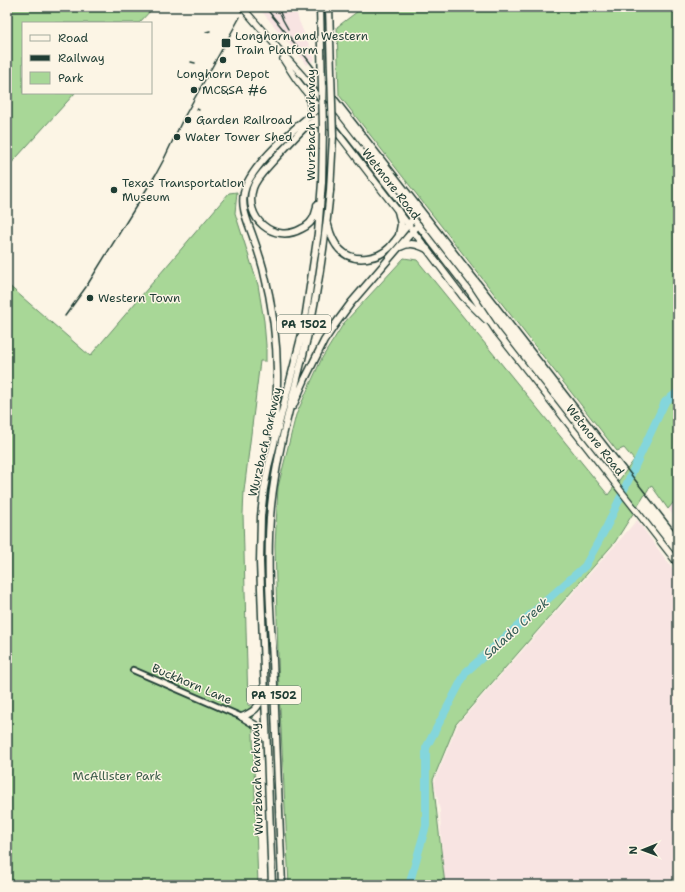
<svg xmlns="http://www.w3.org/2000/svg" width="685" height="892" font-family="'Shantell Sans',sans-serif">
  <rect width="100%" height="100%" fill="#fcf5e5"/>
  <filter id="ink" filterUnits="userSpaceOnUse"><feTurbulence type="fractalNoise" baseFrequency=".025" numOctaves="2"/><feDisplacementMap in="SourceGraphic" scale="8" xChannelSelector="R" yChannelSelector="G"/><feConvolveMatrix kernelMatrix="1 2 1 2 8 2 1 2 1" color-interpolation-filters="sRGB"/></filter>
  <g filter="url(#ink)">
    <path fill="#f8e4e2" d="M 258,7 L 295,7 L 299,21 L 315,59 L 307,65 Z
      M 678,497 L 678,521 L 668,509 Z
      M 637,520 L 678,576 L 678,885 L 443,885 L 440,811 L 434,782 L 458,724 Z"/>
    <path fill="#a8d797" stroke="#648a66" d="M 7,7 L 154,7 L 139,23 L 23,23 L 23,93 L 75,93 L 7,168 Z
      M 362,7 L 678,7 L 678,497 L 668,509 L 651,485 L 615,542 L 456,724 L 433,780 L 445,885 L 289,885 L 279,690 L 275,546 L 278,487 L 296,415 L 322,358 L 344,323 L 404,258 L 417,260 L 608,495 L 634,460 L 624,448 L 617,451 L 339,95 L 337,27 L 362,8 Z
      M 237,192 L 235,213 L 258,285 L 264,321 L 266,345 L 266,361 L 260,361 L 244,491 L 243,514 L 248,705 L 252,706 L 258,885 L 7,885 L 7,284 L 90,356 L 229,193 Z"/>
    <g fill="none" stroke-linecap="round" stroke-linejoin="round">
      <path stroke="#5c9999" stroke-width="1.5" d="M 70,9 L 70,7"/>
      <path stroke="#84d6dc" stroke-width="8" d="M 409,885 L 426,826 L 426,748 L 466,672 L 585,566 L 607,526 L 665,402 L 678,392"/>
      <defs>
        <path id="minor" d="M 133,670 L 242,717"/>
        <path id="major" d="M 242,7 L 275,45 L 302,75 L 470,292 L 496,331 L 678,564
          M 283,59 L 296,79 L 404,219 L 463,297 L 486,320"/>
        <path id="highway" d="M 309,96 L 311,108 L 311,114
          M 310,125 C 320,123 324,123 334,127
          M 317,205 C 317,208 316,211 315,214 C 313,221 308,226 301,229 C 274,244 243,218 253,188 C 256,178 266,169 273,161 C 283,150 293,139 304,128 C 312,122 321,116 329,110
          M 398,211 L 401,224 L 399,235
          M 328,225 C 333,246 344,261 367,258 C 375,257 383,254 389,248 C 391,246 393,243 395,241 C 401,233 407,226 413,219
          M 400,247 C 410,242 417,244 427,249
          M 293,406 L 305,379 L 324,341 L 334,326 L 351,303 L 418,225
          M 273,434 C 281,378 277,322 263,268 C 260,257 256,245 252,234 C 247,220 241,207 244,193 C 249,165 302,122 324,104
          M 242,717 L 257,726 L 266,739
          M 242,717 C 257,710 257,708 265,693
          M 272,885 L 260,562 L 261,516 L 264,489 L 269,463 L 304,326 L 318,233 L 322,182
          M 282,885 C 279,810 276,735 273,660 C 270,609 266,557 271,506 C 277,447 295,391 308,334 C 319,287 325,239 330,191"/>
      </defs>
      <use href="#minor" stroke="#1f3d34" stroke-width="8"/>
      <use href="#major" stroke="#1f3d34" stroke-width="8"/>
      <use href="#highway" stroke="#1f3d34" stroke-width="9"/>
      <use href="#minor" stroke="#fcf5e5" stroke-width="4.5"/>
      <use href="#major" stroke="#fcf5e5" stroke-width="5.5"/>
      <use href="#highway" stroke="#fcf5e5" stroke-width="6"/>
      <path stroke="#1f3d34" stroke-width="1.5" d="M 265,7 L 305,56 L 678,535
        M 278,7 L 283,20 L 288,29
        M 206,32 L 210,31
        M 191,62 L 195,63
        M 197,109 L 199,110
        M 65,316 L 86,287 L 156,174 L 163,161 L 183,119 L 240,17"/>
      <defs>
        <path id="highway-bridge" d="M 320,7 L 323,129 L 322,182
          M 329,7 L 333,136 L 330,191"/>
      </defs>
      <use href="#highway-bridge" stroke="#1f3d34" stroke-width="9" stroke-linecap="butt"/>
      <use href="#highway-bridge" stroke="#fcf5e5" stroke-width="6"/>
    </g>
  </g>
  <g fill="#1f3d34" stroke="#fcf5e5" stroke-width="1.5">
    <rect x="221" y="38" width="10" height="10" rx="2"/>
    <circle cx="223" cy="60" r="4"/>
    <circle cx="194" cy="90" r="4"/>
    <circle cx="188" cy="120" r="4"/>
    <circle cx="177" cy="137" r="4"/>
    <circle cx="114" cy="190" r="4"/>
    <circle cx="90" cy="298" r="4"/>
  </g>
  <g text-anchor="middle" dominant-baseline="central" stroke-width="3" stroke-linejoin="round" paint-order="stroke">
    <g fill="#fcf5e5" stroke="#617469" stroke-width="1">
      <rect x="277" y="315" width="54" height="18" rx="3"/>
      <rect x="247" y="686" width="54" height="18" rx="3"/>
    </g>
    <g font-size="11" font-weight="bold" fill="#1f3d34">
      <text x="304" y="324">PA 1502</text>
      <text x="274" y="695">PA 1502</text>
    </g>
    <g font-size="12" fill="#1f3d34" stroke="#fcf5e5" text-anchor="start">
      <text x="235" y="36">Longhorn and Western<tspan x="235" dy="14">Train Platform</tspan></text>
      <text x="223" y="74" text-anchor="middle">Longhorn Depot</text>
      <text x="202" y="90">MC&amp;SA #6</text>
      <text x="196" y="120">Garden Railroad</text>
      <text x="185" y="137">Water Tower Shed</text>
      <text x="122" y="183">Texas Transportation<tspan x="122" dy="14">Museum</tspan></text>
      <text x="98" y="298">Western Town</text>
    </g>
    <g font-size="12" fill="#1f3d34" stroke="#fcf5e5">
      <text transform="translate(311 125) rotate(-90)">Wurzbach Parkway</text>
      <text transform="translate(391 184) rotate(52)">Wetmore Road</text>
      <text transform="translate(595 440) rotate(52)">Wetmore Road</text>
      <text transform="translate(265 442) rotate(-77)">Wurzbach Parkway</text>
      <text transform="translate(192 684) rotate(23)">Buckhorn Lane</text>
      <text transform="translate(257 779) rotate(-92)">Wurzbach Parkway</text>
    </g>
    <g font-size="12" fill="#3a5c48" stroke="#fcf5e5">
      <text x="117" y="776">McAllister Park</text>
    </g>
    <g font-size="13" font-style="italic" fill="#335c56" stroke="#fcf5e5">
      <text transform="translate(516 628) rotate(-42)">Salado Creek</text>
    </g>
  </g>
  <rect width="685" height="892" fill="none" stroke="#fcf5e5" stroke-width="24"/>
  <rect x="12" y="12" width="661" height="868" fill="none" stroke="#1f3d34" stroke-width="1.5" filter="url(#ink)"/>
  <rect x="22" y="22" width="130" height="72" fill="#fcf5e5" stroke="#a4ab9e"/>
  <rect x="30" y="35" width="20" height="6" fill="#fcf5e5" stroke="#a4ab9e"/>
  <text x="58" y="42" font-size="12" fill="#1f3d34">Road</text>
  <rect x="30" y="55" width="20" height="6" fill="#1f3d34" stroke="#a4ab9e"/>
  <text x="58" y="62" font-size="12" fill="#1f3d34">Railway</text>
  <rect x="30" y="72" width="20" height="12" fill="#a8d797" stroke="#a4ab9e"/>
  <text x="58" y="82" font-size="12" fill="#1f3d34">Park</text>
  <g transform="translate(643 850) rotate(269)" stroke="#fcf5e5" stroke-width="3" paint-order="stroke">
  <path d="M0-3L7 15L0 10L-7 15Z" fill="#1f3d34"/>
  <text y="-6" font-size="11" font-weight="bold" text-anchor="middle" fill="#1f3d34">N</text>
  </g>
</svg>
